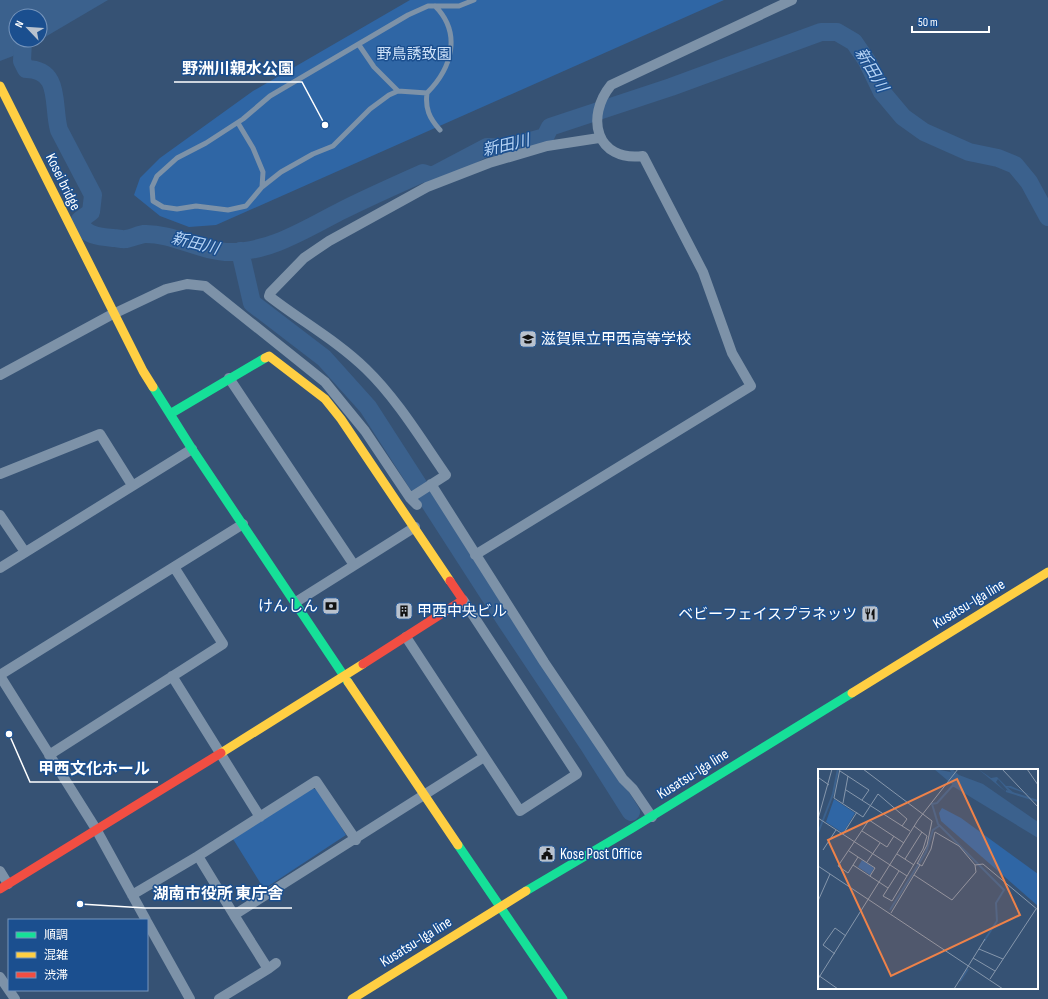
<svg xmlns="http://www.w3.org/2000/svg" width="1048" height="999" font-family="'Sofia Sans Condensed','Noto Sans JP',sans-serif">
  <rect width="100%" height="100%" fill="#365274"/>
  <path fill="#2f66a5" d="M 410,0 L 724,0 L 216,225 L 189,227 L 160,216 L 134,195 L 140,178 L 160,158 L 253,91 Z
    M 311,788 L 318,790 L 346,835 L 264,889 L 233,839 Z"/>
  <path fill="#3b618d" d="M 0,0 L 108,0 L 40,40 L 40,16 L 16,16 L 16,40 L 20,40 L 16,46 L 16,52 L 13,56 L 0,61 Z
    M 25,40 L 39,40 L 28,49 L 27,60 L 49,68 L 48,71 L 27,64 L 25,58 Z"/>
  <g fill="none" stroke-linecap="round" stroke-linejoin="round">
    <path stroke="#3b618d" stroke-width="18" d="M 23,40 L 22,61 L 26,69 C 62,69 52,106 59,130 L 93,195 L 91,212 L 80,220 C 82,236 101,237 114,238 C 118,238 122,240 126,239 C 132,238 138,235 144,234 C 173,233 201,252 230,252 C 271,252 307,228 343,210 C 369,197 396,185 423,173 L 432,176 L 487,147 L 506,148 L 545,137 L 550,127 L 671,87 L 821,32 L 837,32 L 854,42 L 867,61 L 882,92 L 903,117 L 924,132 L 969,152 L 998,158 L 1015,165 L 1029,182 L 1048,217
      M 240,251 L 252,303 L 324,358 L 368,407 L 506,621 L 588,744 L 631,812"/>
    <path stroke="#7d92a8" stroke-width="5" d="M 359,45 L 374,67 L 398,91
      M 427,93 C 425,108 429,118 440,130
      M 238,123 L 253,148 L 263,172 L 262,187 L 246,206 L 228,210 L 196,206 L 177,209 L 163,207 L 153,201 L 152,187 L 157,176 L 177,158 L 206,143 L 243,119 L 270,96 L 408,15 L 428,6 L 459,6 L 474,0
      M 262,187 L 281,172 L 313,154 L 333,146 L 370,109 L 389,95 L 398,91 L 427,93 C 452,68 462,33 435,6"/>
    <path stroke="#7d92a8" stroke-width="10" d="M 0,375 L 109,316 L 166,289 L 187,284 L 205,286 L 325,382 L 365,431 L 410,498 L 417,505
      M 229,378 L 354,565
      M 0,474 L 100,434 L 132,485
      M 431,484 L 544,662 L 623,779 L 633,789 L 652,817
      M 410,498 L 446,475 C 421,439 397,399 366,369 C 336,340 301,321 269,296 L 270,293 L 304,258 L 329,241 L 427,187 L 489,163 L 547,146 L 599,138
      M 0,515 L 25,552
      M 475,555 L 751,386 L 732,353 L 703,272 L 643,156 C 596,162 585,117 611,85 L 792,0
      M 0,568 L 192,449
      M 296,602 L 415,527
      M 406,637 L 520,811 L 577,774 L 463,600
      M 0,675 L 243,524
      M 0,676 L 96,829 L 146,920
      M 172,676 L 260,817
      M 49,755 L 223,644 L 174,567
      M 198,856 L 316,781 L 356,840
      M 0,871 L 8,884
      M 132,895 L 198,856 L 234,915
      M 147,922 L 190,999
      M 268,969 L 276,963
      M 0,977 L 15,999
      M 219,999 L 268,969 L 234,915 L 484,757"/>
    <path stroke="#16e098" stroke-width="9" d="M 153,387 L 192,449 L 348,682
      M 170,414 L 265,358
      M 458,845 L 563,999
      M 526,891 L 631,829 L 852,693"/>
    <path stroke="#ffcf43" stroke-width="9" d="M 0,86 L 143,371 L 153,387
      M 265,358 L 269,356 L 325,399 L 341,419 L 450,581
      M 348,682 L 458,845
      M 852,693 L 1048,572
      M 221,753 L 363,664
      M 352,999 L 526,891"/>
    <path stroke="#f24e42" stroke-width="9" d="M 363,664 L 463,600 L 450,581
      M 0,889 L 221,753"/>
  </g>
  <defs>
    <symbol id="school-square" viewBox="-11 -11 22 22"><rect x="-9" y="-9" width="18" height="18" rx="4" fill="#b9c2ce" stroke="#1b4f8f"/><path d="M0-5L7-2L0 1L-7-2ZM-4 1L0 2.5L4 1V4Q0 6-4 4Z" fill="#111"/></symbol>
    <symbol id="bank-square" viewBox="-11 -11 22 22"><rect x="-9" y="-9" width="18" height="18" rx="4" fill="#b9c2ce" stroke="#1b4f8f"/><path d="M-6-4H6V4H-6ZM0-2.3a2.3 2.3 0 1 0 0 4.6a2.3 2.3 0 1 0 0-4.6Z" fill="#111"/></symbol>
    <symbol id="building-square" viewBox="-11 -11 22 22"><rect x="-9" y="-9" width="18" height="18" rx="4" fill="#b9c2ce" stroke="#1b4f8f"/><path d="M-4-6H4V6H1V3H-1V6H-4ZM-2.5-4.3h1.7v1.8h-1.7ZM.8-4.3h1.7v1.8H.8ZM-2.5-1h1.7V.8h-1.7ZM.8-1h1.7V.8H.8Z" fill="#111"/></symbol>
    <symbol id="restaurant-square" viewBox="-11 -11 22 22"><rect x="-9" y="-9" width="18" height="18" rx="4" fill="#b9c2ce" stroke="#1b4f8f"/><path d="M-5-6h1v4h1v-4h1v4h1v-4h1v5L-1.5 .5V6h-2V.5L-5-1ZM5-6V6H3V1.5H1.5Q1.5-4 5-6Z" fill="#111"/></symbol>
    <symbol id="civic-square" viewBox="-11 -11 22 22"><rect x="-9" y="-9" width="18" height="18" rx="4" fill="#b9c2ce" stroke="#1b4f8f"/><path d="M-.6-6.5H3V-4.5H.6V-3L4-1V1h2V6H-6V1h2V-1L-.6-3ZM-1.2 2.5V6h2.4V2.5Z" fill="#111"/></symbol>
  </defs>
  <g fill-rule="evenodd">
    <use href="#school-square" x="518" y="329" width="20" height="20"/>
    <use href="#bank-square" x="321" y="596" width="20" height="20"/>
    <use href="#building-square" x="394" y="601" width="20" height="20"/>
    <use href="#restaurant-square" x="860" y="604" width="20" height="20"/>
    <use href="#civic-square" x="537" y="844" width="20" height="20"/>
  </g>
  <g text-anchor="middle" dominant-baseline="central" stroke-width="3" stroke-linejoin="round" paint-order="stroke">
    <g font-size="15" fill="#cfe3fa" stroke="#1b4f8f">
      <text x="414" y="54">野鳥誘致園</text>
    </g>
    <g font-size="15" fill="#fff" stroke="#1b4f8f">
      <text transform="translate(63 182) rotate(64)">Kosei bridge</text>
      <text transform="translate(969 604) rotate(-31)">Kusatsu-Iga line</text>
      <text transform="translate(693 774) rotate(-32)">Kusatsu-Iga line</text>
      <text transform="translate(416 942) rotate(-32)">Kusatsu-Iga line</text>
    </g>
    <g font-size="15" fill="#fff" stroke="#1b4f8f" text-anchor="start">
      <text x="541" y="339">滋賀県立甲西高等学校</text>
      <text x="318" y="606" text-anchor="end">けんしん</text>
      <text x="417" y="611">甲西中央ビル</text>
      <text x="857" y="614" text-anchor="end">ベビーフェイスプラネッツ</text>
      <text x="560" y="854">Kose Post Office</text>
    </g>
    <g font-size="16" font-style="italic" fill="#b5d3f5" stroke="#1b4f8f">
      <text transform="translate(871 70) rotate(59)">新田川</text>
      <text transform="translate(506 146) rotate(-13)">新田川</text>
      <text transform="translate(195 244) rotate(14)">新田川</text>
    </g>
  </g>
  <g transform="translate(818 769)">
    <rect width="220" height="220" fill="#365274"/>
    <path d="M 16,30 L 37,44 L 25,64 L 8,53 ZM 124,39 L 143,49 L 220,105 L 220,137 L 123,52 L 121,44 ZM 44,91 L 56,99 L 52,106 L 40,98 Z" fill="#2f66a5"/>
    <path d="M 116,0 L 133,3 L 131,0 L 134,0 L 141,6 L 165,15 L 220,53 L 220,69 L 136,18 L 133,18 L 133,21 L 132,18 L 135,16 ZM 160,0 L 173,9 L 179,8 L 188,17 L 193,17 L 215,27 L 189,18 L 196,24 L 192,24 L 180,10 L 178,13 L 188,23 Z" fill="#3b618d"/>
    <path fill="none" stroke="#3b618d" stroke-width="2" d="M 137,14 L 119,34 L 114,35 L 120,55 L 186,121 L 178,134 L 179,152 L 166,172M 188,22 L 220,32M 0,64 L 15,25 L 20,0M 72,141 L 108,83 L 115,61 L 121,57M 142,212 L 150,200"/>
    <path fill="none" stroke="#8697ac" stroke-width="1" d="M 22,0 L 16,29 L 45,48 L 60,25 L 89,50 L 84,57M 45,0 L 114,52 L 109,76 L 99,95M 184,0 L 220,38M 209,0 L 220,16M 22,2 L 51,21 L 44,31M 1,9 L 11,16M 28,21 L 92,62M 25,34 L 30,7M 0,49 L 89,107 L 105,80 L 109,67 L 96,57M 0,50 L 14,0M 44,62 L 69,78 L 76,67M 25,65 L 39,43M 5,81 L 18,61M 31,82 L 40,88 L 35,96M 79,85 L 96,96M 40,88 L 57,99 L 52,107M 87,90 L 104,63M 49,93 L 62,74M 99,94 L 104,97 L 113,80 L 117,63 L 141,77 L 157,96M 0,97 L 185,220M 81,102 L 65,127 L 74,132 L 89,107M 96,106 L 134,131 L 158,103 L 157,96 L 165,95 L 220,141M 70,119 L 35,96 L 30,104 L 20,97 L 51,51 L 86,74M 0,132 L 12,105M 73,144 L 102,96M 161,180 L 185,190M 17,185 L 5,176 L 17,159 L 28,167M 155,189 L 177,202M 0,206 L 20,220M 0,210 L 100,51 L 140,0M 172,210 L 218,140M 136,220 L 167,170"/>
    <path fill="#ee8249" fill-opacity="0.15" stroke="#ee8249" stroke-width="2" d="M 139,10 L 202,146 L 73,207 L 10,71 Z"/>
    <rect width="220" height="220" fill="none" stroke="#fff" stroke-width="2"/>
  </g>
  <path fill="none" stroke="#fff" stroke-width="1.5" d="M325 125L302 82H174M9 734L30 782H158M80 904L145 908H292"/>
  <g fill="#fff" stroke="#1b4f8f" stroke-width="1.5">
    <circle cx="325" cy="125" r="4"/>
    <circle cx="9" cy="734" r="4"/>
    <circle cx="80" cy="904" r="4"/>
  </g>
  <g font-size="16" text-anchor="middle" font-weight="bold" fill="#fff" stroke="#1b4f8f" stroke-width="3" stroke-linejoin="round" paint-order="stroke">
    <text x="238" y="74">野洲川親水公園</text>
    <text x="94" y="774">甲西文化ホール</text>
    <text x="218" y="899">湖南市役所 東庁舎</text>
  </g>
  <rect x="8" y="919" width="140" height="72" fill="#1b4f8f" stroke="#7695bc"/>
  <rect x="16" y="932" width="20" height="6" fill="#16e098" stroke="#7695bc"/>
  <text x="44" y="939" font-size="12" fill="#ffffff">順調</text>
  <rect x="16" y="952" width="20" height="6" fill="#ffcf43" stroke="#7695bc"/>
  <text x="44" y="959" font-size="12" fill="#ffffff">混雑</text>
  <rect x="16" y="972" width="20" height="6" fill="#f24e42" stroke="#7695bc"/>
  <text x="44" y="979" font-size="12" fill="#ffffff">渋滞</text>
  <g transform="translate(28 28) rotate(295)"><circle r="19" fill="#1b4f8f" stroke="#7695bc"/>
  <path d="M0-3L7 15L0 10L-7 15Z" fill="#b9c2ce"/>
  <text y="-6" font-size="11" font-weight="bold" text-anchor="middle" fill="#ffffff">N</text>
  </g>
  <path d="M912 26v6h77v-6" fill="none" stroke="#ffffff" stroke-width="2"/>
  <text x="918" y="26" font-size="12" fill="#ffffff" stroke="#1b4f8f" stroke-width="3" paint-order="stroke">50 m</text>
</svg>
